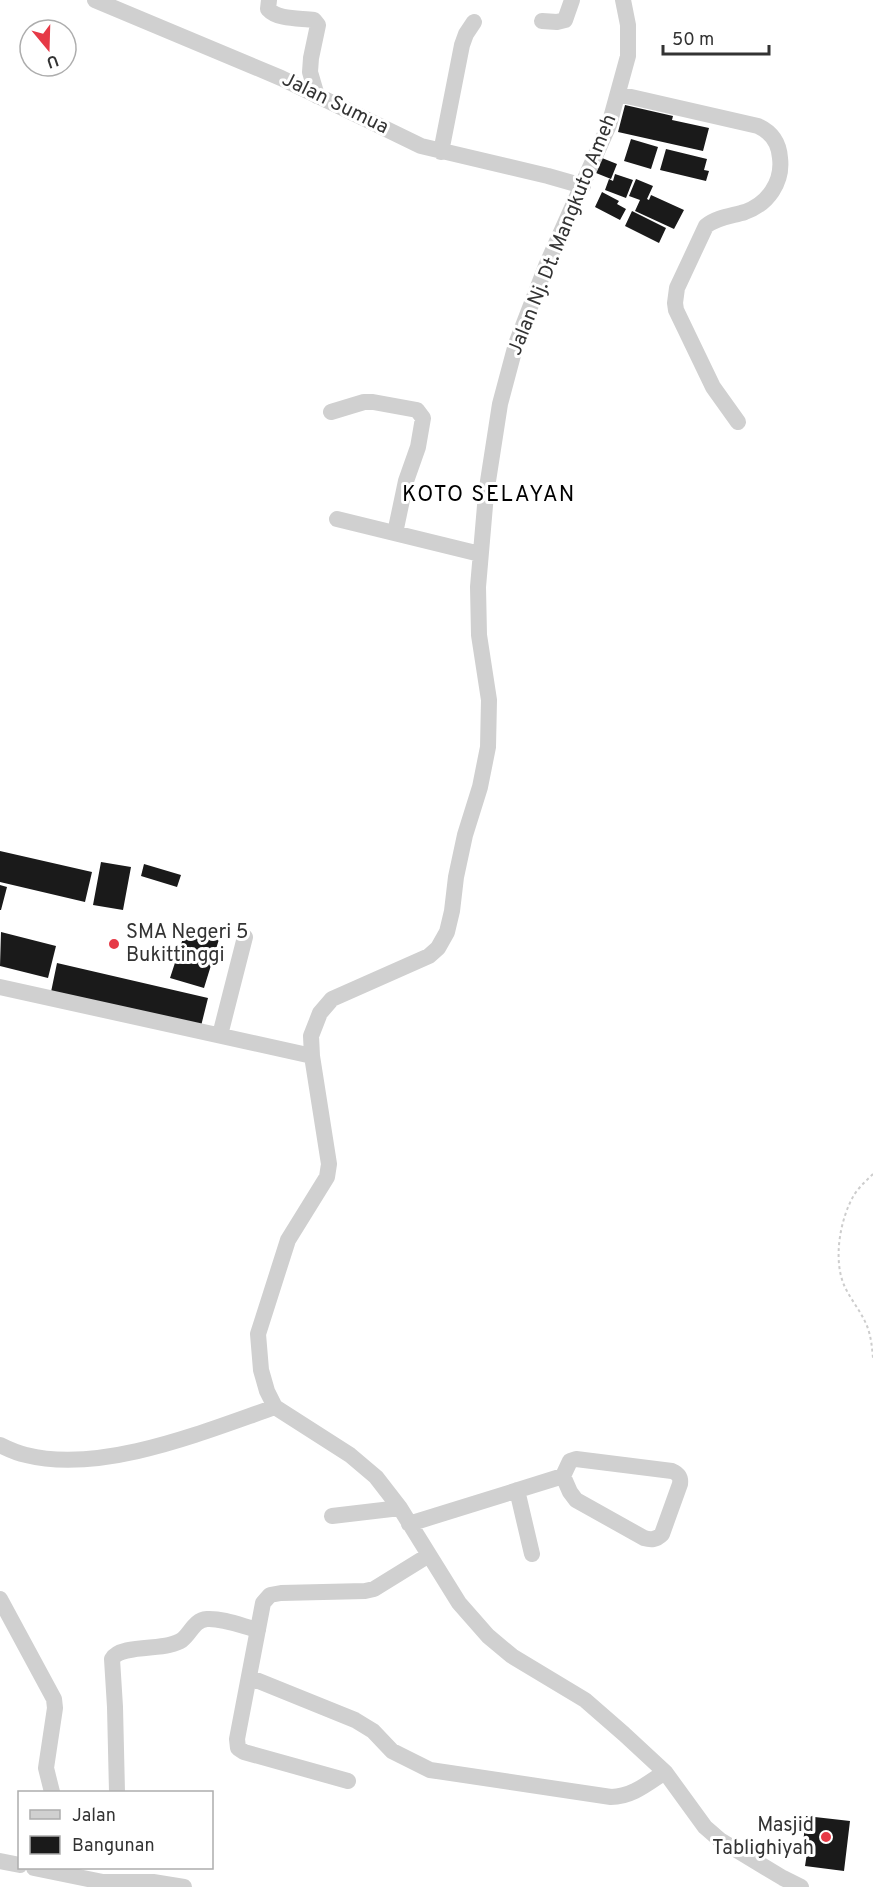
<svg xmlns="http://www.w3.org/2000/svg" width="873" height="1887" font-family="Overpass,sans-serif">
  <rect width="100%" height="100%" fill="#fff"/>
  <path fill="#1a1a1a" d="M 625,105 L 673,116 L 672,120 L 709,128 L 703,151 L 618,132 Z
    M 631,139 L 658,147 L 651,169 L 624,161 Z
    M 666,149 L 707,159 L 704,170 L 709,171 L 706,181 L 660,170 Z
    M 602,158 L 617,164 L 611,179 L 596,173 Z
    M 615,174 L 633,180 L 626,198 L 605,190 L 609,179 L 613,181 Z
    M 636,179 L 653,186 L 647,199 L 649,200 L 651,195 L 684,210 L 674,229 L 635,211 L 640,200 L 629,196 Z
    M 602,192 L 619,201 L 617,204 L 626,209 L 620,220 L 595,207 Z
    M 632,211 L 666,228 L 659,243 L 625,226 Z
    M 0,851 L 92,872 L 85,902 L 0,882 Z
    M 101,862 L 131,867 L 123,910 L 93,905 Z
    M 144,864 L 181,875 L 177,887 L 141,876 Z
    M 0,885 L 7,887 L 1,910 L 0,910 Z
    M 187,926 L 220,936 L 204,988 L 170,978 Z
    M 1,932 L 56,946 L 48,978 L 0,966 Z
    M 57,963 L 208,998 L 201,1026 L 51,992 Z
    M 806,1816 L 850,1821 L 844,1871 L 805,1866 L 807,1853 L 802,1853 Z"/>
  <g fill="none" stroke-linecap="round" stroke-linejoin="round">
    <path stroke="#cdcdcd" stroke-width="2" stroke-dasharray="3 3" stroke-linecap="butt" d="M 873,1174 C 866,1181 859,1187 854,1195 C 840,1219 833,1259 844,1285 C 850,1299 861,1311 867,1326 C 871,1336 872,1347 873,1358"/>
    <path stroke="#d0d0d0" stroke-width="16" d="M 95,0 L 281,78 L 421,146 L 548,176 L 583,186
      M 269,0 L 268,9 C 278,20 300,18 314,20 L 318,25 L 311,58 L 310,72 L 317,96
      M 623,0 L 628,25 L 628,56 L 609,125 L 546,266 L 516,344 L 500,404 L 486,494 L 478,587 L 479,635 L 489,700 L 488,747 L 480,787 L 465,835 L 456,877 L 452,911 L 447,932 L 438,948 L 429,956 L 332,999 L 320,1013 L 311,1036 L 312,1056 L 329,1164 L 327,1177 L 288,1240 L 258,1334 L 261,1370 L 267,1391 L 275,1407 L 350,1455 L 376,1477 L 400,1508 L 459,1603 L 488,1636 L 512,1656 L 585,1700 L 624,1734 L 665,1772 L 705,1827 L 720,1840 L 783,1878 L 801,1887
      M 542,21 L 557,22 L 565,20 L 572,0
      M 618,94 L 758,126 C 771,132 779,143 780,158 C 783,182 768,204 745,212 C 732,216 717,217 706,226 L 677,288 L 675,303 L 676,310 L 713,387 L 738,422
      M 441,152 L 462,45 L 466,34 L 474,22
      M 331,412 L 364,402 L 373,402 L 417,410 L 423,418 L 418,447 L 406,481 L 395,533
      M 337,519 L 480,554
      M 0,987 L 312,1056
      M 220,1035 L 245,937
      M 0,1445 C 8,1449 17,1453 26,1455 C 102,1474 203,1432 275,1407
      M 517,1490 L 532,1554
      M 332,1516 L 400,1508
      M 409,1524 L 563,1476 L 570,1461 L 576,1459 L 672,1471 C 679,1474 681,1477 680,1484 L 662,1534 C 656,1540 651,1540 644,1538 L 576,1500 L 570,1492 L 563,1476
      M 0,1599 L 54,1699 L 55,1708 L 46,1768 L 52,1792
      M 249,1677 L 355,1720 L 373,1731 L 392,1751 L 430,1770 L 611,1797 C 632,1797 648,1783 665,1772
      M 348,1781 L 244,1752 L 238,1748 L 237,1739 L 263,1603 L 270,1595 L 281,1593 L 365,1591 L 374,1589 L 429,1555
      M 117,1792 L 115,1707 L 112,1659 C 119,1646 154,1649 169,1645 C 173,1644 179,1642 182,1640 C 191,1633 194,1620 207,1619 C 223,1618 242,1626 258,1630
      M 0,1861 L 20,1865
      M 34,1868 L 103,1882 L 153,1882 L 184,1887"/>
  </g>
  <g fill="#e63946" stroke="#fff" stroke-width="2">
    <circle cx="114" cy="944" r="6"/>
    <circle cx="826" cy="1837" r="6"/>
  </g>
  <g text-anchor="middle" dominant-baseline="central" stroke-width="6" stroke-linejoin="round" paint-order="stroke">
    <g font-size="20" fill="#333" stroke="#fff">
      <text transform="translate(335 104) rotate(26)">Jalan Sumua</text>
      <text transform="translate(563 235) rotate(-68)">Jalan Nj. Dt. Mangkuto Ameh</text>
    </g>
    <g font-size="20" fill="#333" stroke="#fff" text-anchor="start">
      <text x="126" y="933">SMA Negeri 5<tspan x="126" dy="23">Bukittinggi</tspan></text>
      <text x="814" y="1826" text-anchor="end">Masjid<tspan x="814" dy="23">Tablighiyah</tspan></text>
    </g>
    <g font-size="22" letter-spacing="1.5" fill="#000" stroke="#fff">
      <text x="489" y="495">KOTO SELAYAN</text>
    </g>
  </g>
  <rect x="18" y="1791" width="195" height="78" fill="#ffffff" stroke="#adadad" stroke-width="1.5"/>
  <rect x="30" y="1810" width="30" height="9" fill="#d0d0d0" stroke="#adadad" stroke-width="1.5"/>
  <text x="72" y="1821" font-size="18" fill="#333333">Jalan</text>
  <rect x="30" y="1836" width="30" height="18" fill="#1a1a1a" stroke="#adadad" stroke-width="1.5"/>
  <text x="72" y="1851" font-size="18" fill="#333333">Bangunan</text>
  <g transform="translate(48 48) rotate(161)"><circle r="28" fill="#ffffff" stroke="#adadad" stroke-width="1.5"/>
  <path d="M0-4.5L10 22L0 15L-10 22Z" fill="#e63946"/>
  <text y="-9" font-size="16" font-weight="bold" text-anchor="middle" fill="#333333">U</text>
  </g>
  <path d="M663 45v9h106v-9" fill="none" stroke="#333333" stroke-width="3"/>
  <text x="672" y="45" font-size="18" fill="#333333" stroke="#ffffff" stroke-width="4.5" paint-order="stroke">50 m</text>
</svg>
